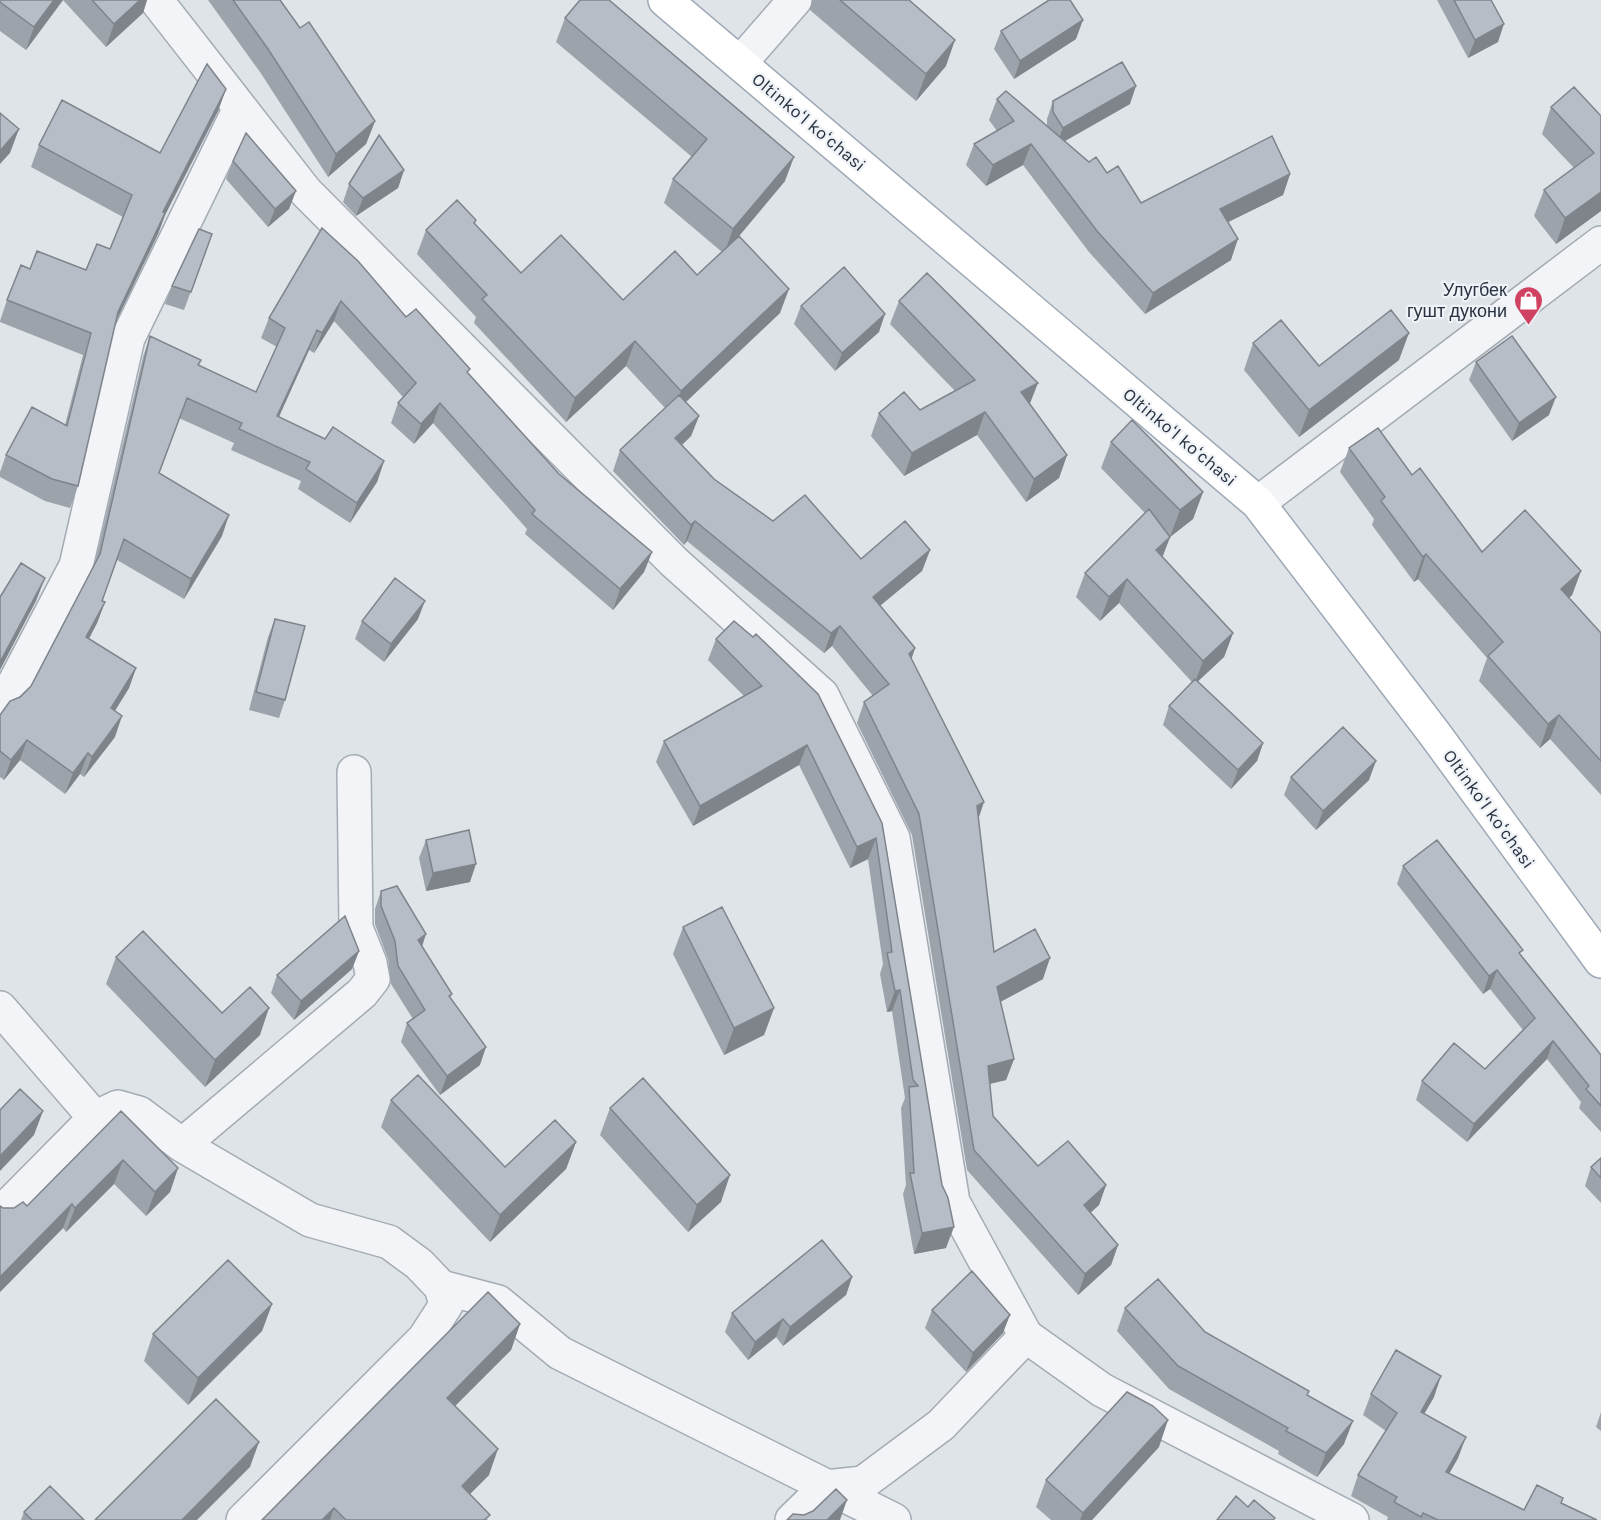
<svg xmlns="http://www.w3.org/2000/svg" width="1601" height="1520" font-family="Karla,sans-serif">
  <rect width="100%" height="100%" fill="#dfe4e9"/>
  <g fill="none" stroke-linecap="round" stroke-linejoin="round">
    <defs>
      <path id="minor" d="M 156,0 L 306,192 L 674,562 L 822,695 L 893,838 L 953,1202 L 1026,1336 L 1102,1390 L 1352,1520
        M 740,63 L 795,0
        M 1258,503 L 1601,243
        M 0,703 L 7,697 L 76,566 L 128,338 L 240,108
        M 0,1008 L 95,1118
        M 182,1145 L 362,993 L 373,979 L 370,963 L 356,928 L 354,772
        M 0,1214 L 95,1118 L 118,1107 L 139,1113 L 182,1145 L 310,1220 L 389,1242 L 419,1264 L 441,1287 L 446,1305 L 424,1339 L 243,1520
        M 441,1287 L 498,1302 L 560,1353 L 894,1520
        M 792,1520 L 826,1487 L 863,1483 L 941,1425 L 1026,1336"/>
      <path id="major" d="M 665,0 L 1258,503 L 1434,733 L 1601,961"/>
    </defs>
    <use href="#minor" stroke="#a4abb3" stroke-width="36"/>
    <use href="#major" stroke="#9ea9b5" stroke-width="36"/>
    <use href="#minor" stroke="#f2f4f7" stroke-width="33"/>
    <use href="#major" stroke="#fff" stroke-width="33"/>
  </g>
  <path fill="#9da3aa" d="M 0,0 L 147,0 L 143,13 L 106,47 L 63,0 L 26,50 L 0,31 Z
    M 208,0 L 280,0 L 300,28 L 375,121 L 366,144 L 328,177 L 260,72 Z
    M 812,0 L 909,0 L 946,66 L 916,101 L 810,10 Z
    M 1437,0 L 1491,0 L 1498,42 L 1468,58 Z
    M 565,18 L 785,181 L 739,236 L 780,313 L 686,402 L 699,416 L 691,436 L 682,445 L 714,479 L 773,521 L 861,559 L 930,550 L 922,571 L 880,606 L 915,648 L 911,660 L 978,819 L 994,952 L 1043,979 L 1000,1002 L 1014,1059 L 1006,1080 L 990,1084 L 993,1116 L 1038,1166 L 1106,1185 L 1099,1205 L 1090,1213 L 1118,1245 L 1111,1265 L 1078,1295 L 967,1170 L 912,835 L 857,723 L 864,702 L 873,696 L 832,646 L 824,653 L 687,541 L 684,545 L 613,471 L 620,450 L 665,408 L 626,366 L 566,422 L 474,323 L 476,317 L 417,254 L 426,230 L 475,224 L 521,273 L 623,300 L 697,275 L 722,252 L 664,203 L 673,179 L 692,157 L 556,42 Z
    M 1001,31 L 1076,39 L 1014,79 L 994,49 Z
    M 226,89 L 218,111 L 165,215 L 158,234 L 115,322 L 78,486 L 70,508 L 45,501 L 0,477 L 0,472 L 6,455 L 65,425 L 83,355 L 0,322 L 0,321 L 7,300 L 86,270 L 110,249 L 123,217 L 31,167 L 39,145 L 160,153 Z
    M 997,99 L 1047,126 L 1047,119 L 1053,101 L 1130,104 L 1065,141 L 1089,162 L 1107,173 L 1141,203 L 1290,174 L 1283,195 L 1228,222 L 1231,260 L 1145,314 L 1089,252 L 1023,165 L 986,186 L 966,165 L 974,144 L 997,131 L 989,120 Z
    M 1551,107 L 1601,116 L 1601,211 L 1556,244 L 1534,216 L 1544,190 L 1574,168 L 1542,134 Z
    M 233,161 L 289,209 L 268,227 L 226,179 Z
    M 404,170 L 398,188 L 356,216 L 343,202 L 349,184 Z
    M 322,228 L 406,317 L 469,374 L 559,474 L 652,552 L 644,572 L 613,610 L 525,534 L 527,529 L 433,423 L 414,444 L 391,423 L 398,403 L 403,397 L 334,321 L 314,353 L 309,350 L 279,417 L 325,439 L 384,461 L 377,482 L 350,523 L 298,489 L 301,481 L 231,450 L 234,443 L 179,418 L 159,473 L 222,536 L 184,599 L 117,560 L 102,601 L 105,602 L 97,623 L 89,639 L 136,668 L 129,688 L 115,711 L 115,737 L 84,777 L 80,774 L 65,794 L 20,760 L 4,780 L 0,777 L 0,715 L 31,686 L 95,563 L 143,357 L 150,336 L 201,360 L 199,365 L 256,392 L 277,347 L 261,338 L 269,318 Z
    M 212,234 L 184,310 L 165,304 L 172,286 Z
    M 899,301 L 1030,404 L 1067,455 L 1059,478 L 1026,502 L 977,435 L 904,476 L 871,436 L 879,413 L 920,410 L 955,391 L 890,324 Z
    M 801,306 L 879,332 L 835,371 L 794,324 Z
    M 1253,343 L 1319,366 L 1399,360 L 1299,437 L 1244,370 Z
    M 1476,362 L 1549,415 L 1512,441 L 1469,380 Z
    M 1111,442 L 1203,492 L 1193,519 L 1170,537 L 1162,557 L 1233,633 L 1224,657 L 1198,681 L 1263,743 L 1257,761 L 1231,789 L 1163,725 L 1169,706 L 1192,682 L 1119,603 L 1100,621 L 1076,597 L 1085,573 L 1145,513 L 1101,468 Z
    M 1349,448 L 1412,475 L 1482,552 L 1581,571 L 1572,595 L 1569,598 L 1601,633 L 1601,795 L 1550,739 L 1540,748 L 1479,681 L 1487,658 L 1418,579 L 1414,582 L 1372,525 L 1374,519 L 1340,472 Z
    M 275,619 L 285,700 L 279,718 L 249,710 L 268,637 Z
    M 418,619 L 384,662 L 355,639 L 362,621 Z
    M 734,621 L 882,823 L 946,1248 L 914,1254 L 903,1194 L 906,1185 L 901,1108 L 905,1098 L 892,1011 L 887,1012 L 880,974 L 883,964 L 868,859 L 850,868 L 799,765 L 693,826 L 656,762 L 664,741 L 744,696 L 708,660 L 716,639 Z
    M 1291,777 L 1369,780 L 1316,830 L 1284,795 Z
    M 426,840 L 470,882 L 426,891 L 419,858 Z
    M 1403,866 L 1521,955 L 1601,1055 L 1601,1132 L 1579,1108 L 1581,1102 L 1547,1059 L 1467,1142 L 1416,1100 L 1422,1081 L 1485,1069 L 1523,1030 L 1490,989 L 1483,994 L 1397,884 Z
    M 381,891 L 422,946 L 452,994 L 450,998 L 480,1065 L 440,1095 L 401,1042 L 407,1023 L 413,1019 L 391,984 L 388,959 L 375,924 L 375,909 Z
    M 683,927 L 774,1008 L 764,1035 L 724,1055 L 673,954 Z
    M 359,951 L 352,969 L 294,1020 L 271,993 L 277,975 Z
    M 116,957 L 260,1035 L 205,1087 L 106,984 Z
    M 391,1100 L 505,1167 L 576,1142 L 566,1169 L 490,1242 L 381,1127 Z
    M 610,1108 L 721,1202 L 688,1232 L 600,1135 Z
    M 121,1111 L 178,1168 L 170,1192 L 146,1216 L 114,1184 L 66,1232 L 63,1228 L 0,1292 L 0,1206 L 3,1208 L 14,1208 L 27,1206 Z
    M 1601,1158 L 1601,1203 L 1585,1186 L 1591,1167 Z
    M 852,1277 L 846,1295 L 783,1346 L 776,1337 L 748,1360 L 725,1332 L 732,1313 Z
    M 272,1304 L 262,1331 L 188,1405 L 144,1361 L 153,1334 Z
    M 1125,1308 L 1205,1332 L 1307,1395 L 1344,1444 L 1317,1477 L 1278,1454 L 1279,1451 L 1169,1389 L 1117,1331 Z
    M 932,1310 L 1003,1333 L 966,1372 L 925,1328 Z
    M 520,1324 L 511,1350 L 455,1406 L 489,1475 L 470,1494 L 488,1520 L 262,1520 Z
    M 1371,1394 L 1434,1397 L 1424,1414 L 1458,1458 L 1449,1474 L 1524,1510 L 1562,1503 L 1597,1520 L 1387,1520 L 1388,1517 L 1351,1496 L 1358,1475 L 1386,1431 L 1363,1415 Z
    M 1601,1412 L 1601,1431 L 1596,1427 Z
    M 1159,1447 L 1092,1520 L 1051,1520 L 1036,1507 L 1046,1480 Z
    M 24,1512 L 84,1520 L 21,1520 Z"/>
  <path fill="#7f848b" d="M 54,0 L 63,0 L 26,50 L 34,27 Z
    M 140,0 L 147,0 L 143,13 L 106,47 L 114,24 Z
    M 1083,20 L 1076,39 L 1014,79 L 1020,61 Z
    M 1504,24 L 1498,42 L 1468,58 L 1475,40 Z
    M 955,40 L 946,66 L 916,101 L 926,74 Z
    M 1136,86 L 1130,104 L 1056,146 L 1063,128 Z
    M 226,89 L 218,111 L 165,215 L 158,234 L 110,334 L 118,312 L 163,212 Z
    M 375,121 L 366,144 L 328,177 L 336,154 Z
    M 19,129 L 10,153 L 0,164 L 0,151 Z
    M 1031,144 L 1023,165 L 986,186 L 993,165 Z
    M 794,157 L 785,181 L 724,254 L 733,229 Z
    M 404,170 L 398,188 L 356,216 L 363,198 Z
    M 1290,174 L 1283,195 L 1212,230 L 1220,209 Z
    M 296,191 L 289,209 L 268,227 L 275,209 Z
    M 1601,192 L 1601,211 L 1556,244 L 1565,218 Z
    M 1238,239 L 1231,260 L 1145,314 L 1153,293 Z
    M 789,289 L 780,313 L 672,415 L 681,391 Z
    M 341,301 L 334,321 L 314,353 L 322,333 Z
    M 885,314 L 879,332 L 835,371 L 842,353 Z
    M 317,330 L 309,350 L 270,436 L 277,416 Z
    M 1409,333 L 1399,360 L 1299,437 L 1309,410 Z
    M 635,341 L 626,366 L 566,422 L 575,398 Z
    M 1038,383 L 1029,406 L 1021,392 Z
    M 1556,397 L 1549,415 L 1512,441 L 1519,423 Z
    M 440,403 L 433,423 L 414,444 L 421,424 Z
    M 985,412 L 977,435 L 904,476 L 912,453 Z
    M 699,416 L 691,436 L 668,458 L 675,438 Z
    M 1067,455 L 1059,478 L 1026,502 L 1034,479 Z
    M 384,461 L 377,482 L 350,523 L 357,503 Z
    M 1203,492 L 1193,519 L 1170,537 L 1180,510 Z
    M 229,515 L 222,536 L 184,599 L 191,579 Z
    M 695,521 L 687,541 L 684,545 L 691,525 Z
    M 1170,537 L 1161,561 L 1156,550 Z
    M 930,550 L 922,571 L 865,618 L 873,597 Z
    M 652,552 L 644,572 L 613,610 L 620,589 Z
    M 1426,554 L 1418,579 L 1414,582 L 1423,557 Z
    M 1581,571 L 1572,595 L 1552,613 L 1561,589 Z
    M 45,578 L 36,601 L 0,670 L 0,662 Z
    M 1127,579 L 1119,603 L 1100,621 L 1109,597 Z
    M 425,601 L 418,619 L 384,662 L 391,644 Z
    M 105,602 L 97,623 L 79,657 L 86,637 Z
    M 840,626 L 832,646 L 824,653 L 831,633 Z
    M 1233,633 L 1224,657 L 1194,685 L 1203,661 Z
    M 915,648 L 908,669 L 909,654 Z
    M 136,668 L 129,688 L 104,728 L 111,708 Z
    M 1559,715 L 1550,739 L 1540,748 L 1548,724 Z
    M 122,716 L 115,737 L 84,777 L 92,757 Z
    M 27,740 L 20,760 L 4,780 L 11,760 Z
    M 1263,743 L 1257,761 L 1231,789 L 1238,770 Z
    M 807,745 L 799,765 L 693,826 L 700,806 Z
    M 88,753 L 80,774 L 65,794 L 73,773 Z
    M 1376,761 L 1369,780 L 1316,830 L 1323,811 Z
    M 984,802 L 977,823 L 977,806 Z
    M 876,838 L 868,859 L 850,868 L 857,847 Z
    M 476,864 L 470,882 L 426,891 L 433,873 Z
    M 426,934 L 420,953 L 418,940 Z
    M 359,951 L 352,969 L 294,1020 L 301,1001 Z
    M 1050,958 L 1043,979 L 989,1008 L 997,987 Z
    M 1497,970 L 1490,989 L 1483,994 L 1489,976 Z
    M 900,990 L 892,1011 L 887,1012 L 895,991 Z
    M 269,1008 L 260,1035 L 205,1087 L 215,1060 Z
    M 774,1008 L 764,1035 L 724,1055 L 734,1028 Z
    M 1553,1041 L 1547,1059 L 1467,1142 L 1474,1124 Z
    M 486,1047 L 480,1065 L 440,1095 L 447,1076 Z
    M 1014,1059 L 1006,1080 L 980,1086 L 988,1066 Z
    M 43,1111 L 34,1135 L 0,1171 L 0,1156 Z
    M 576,1142 L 566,1169 L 490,1242 L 500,1215 Z
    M 123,1160 L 114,1184 L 66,1232 L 75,1208 Z
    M 178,1168 L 170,1192 L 146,1216 L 155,1192 Z
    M 730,1175 L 721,1202 L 688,1232 L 697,1205 Z
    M 1106,1185 L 1099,1205 L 1076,1226 L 1084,1205 Z
    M 72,1204 L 63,1228 L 0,1292 L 0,1277 Z
    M 954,1227 L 946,1248 L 914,1254 L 922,1233 Z
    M 1118,1245 L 1111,1265 L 1078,1295 L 1085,1274 Z
    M 852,1277 L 846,1295 L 783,1346 L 790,1327 Z
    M 272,1304 L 262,1331 L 188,1405 L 198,1378 Z
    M 1010,1315 L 1003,1333 L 966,1372 L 973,1353 Z
    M 783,1319 L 776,1337 L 748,1360 L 755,1342 Z
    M 520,1324 L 511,1350 L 437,1424 L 447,1398 Z
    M 1441,1376 L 1434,1397 L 1413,1433 L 1421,1412 Z
    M 1168,1420 L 1159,1447 L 1092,1520 L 1080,1520 L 1083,1513 Z
    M 1353,1421 L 1344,1444 L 1317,1477 L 1326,1453 Z
    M 1466,1437 L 1458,1458 L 1438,1493 L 1446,1472 Z
    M 259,1442 L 250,1467 L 197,1520 L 182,1520 Z
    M 498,1449 L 489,1475 L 452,1512 L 462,1486 Z
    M 847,1500 L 840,1520 L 827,1520 Z
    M 334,1508 L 330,1520 L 322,1520 Z"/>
  <path fill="#b6bdc6" stroke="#7f848b" stroke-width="1.5" d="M 0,0 L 54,0 L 34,27 L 0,2 Z
    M 92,0 L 140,0 L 114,24 Z
    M 233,0 L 280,0 L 300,28 L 309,22 L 375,121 L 336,154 L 268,49 Z
    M 580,0 L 609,0 L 794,157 L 733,229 L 673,179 L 707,139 L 565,18 Z
    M 840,0 L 909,0 L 955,40 L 926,74 Z
    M 1049,0 L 1070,0 L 1083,20 L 1020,61 L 1001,31 Z
    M 1454,0 L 1491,0 L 1504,24 L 1475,40 Z
    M 1122,62 L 1136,86 L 1063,128 L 1053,112 L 1053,101 Z
    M 207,64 L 226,89 L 163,212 L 165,213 L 118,312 L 78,486 L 52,479 L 6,455 L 32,407 L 67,426 L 91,333 L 7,300 L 21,265 L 30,269 L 37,251 L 86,270 L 97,244 L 110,249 L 132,195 L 39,145 L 62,100 L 160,153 Z
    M 1574,87 L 1601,116 L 1601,192 L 1565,218 L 1544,190 L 1594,153 L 1551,107 Z
    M 1006,91 L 1089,162 L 1096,157 L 1107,173 L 1118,166 L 1141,203 L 1272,136 L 1290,174 L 1220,209 L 1238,239 L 1153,293 L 1097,231 L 1031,144 L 993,165 L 974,144 L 1014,121 L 997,99 Z
    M 0,113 L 19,129 L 0,151 Z
    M 246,133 L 296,191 L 275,209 L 233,161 Z
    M 379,135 L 404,170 L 363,198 L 349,184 Z
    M 457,200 L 476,220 L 474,223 L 521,273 L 561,235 L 623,300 L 675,251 L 697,275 L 739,236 L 789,289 L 681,391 L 635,341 L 575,398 L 482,299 L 487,295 L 426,230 Z
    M 322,228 L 358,261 L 406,317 L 416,309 L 470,369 L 467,372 L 559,474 L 652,552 L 620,589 L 532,514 L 535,510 L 440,403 L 421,424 L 398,403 L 416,383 L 341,301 L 322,333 L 317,330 L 277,416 L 325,439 L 333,427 L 384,461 L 357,503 L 306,469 L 310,462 L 239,429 L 242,423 L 187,398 L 159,473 L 229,515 L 191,579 L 124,539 L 102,601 L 105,602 L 86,637 L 136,668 L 111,708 L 122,716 L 92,757 L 88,753 L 73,773 L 27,740 L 11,760 L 0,751 L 0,715 L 10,701 L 20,697 L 31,686 L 100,554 L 150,336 L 201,360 L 198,365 L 256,392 L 285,328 L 269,318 Z
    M 199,229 L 212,234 L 191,292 L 172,286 Z
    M 844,267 L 885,314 L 842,353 L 801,306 Z
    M 927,273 L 1038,383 L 1021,392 L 1067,455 L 1034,479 L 985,412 L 912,453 L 879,413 L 904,392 L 920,410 L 975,380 L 899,301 Z
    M 1391,310 L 1409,333 L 1309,410 L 1253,343 L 1281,320 L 1319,366 Z
    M 1512,336 L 1556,397 L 1519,423 L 1476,362 Z
    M 679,395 L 699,416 L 675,438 L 714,479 L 773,521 L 805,495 L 861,559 L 905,521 L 930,550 L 873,597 L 915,648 L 909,654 L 984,802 L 977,806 L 994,952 L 1035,929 L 1050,958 L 997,987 L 1014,1059 L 988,1066 L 993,1116 L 1038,1166 L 1068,1141 L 1106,1185 L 1084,1205 L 1118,1245 L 1085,1274 L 974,1150 L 919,814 L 864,702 L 889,684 L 840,626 L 831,633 L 695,521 L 691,525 L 620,450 Z
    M 1132,420 L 1203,492 L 1180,510 L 1111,442 Z
    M 1378,428 L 1412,475 L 1420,468 L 1482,552 L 1525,510 L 1581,571 L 1561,589 L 1601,633 L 1601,761 L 1559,715 L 1548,724 L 1488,656 L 1503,642 L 1426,554 L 1423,557 L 1381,501 L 1385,497 L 1349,448 Z
    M 1149,509 L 1170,537 L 1156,550 L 1233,633 L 1203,661 L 1127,579 L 1109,597 L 1085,573 Z
    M 21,563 L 45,578 L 0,662 L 0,597 Z
    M 395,578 L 425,601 L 391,644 L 362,621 Z
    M 275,619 L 305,626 L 285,700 L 256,692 Z
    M 734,621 L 753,637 L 756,634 L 818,694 L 882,823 L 942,1185 L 948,1198 L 954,1227 L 922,1233 L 910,1173 L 914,1173 L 909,1087 L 918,1086 L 913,1080 L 900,990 L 895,991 L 887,953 L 892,952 L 876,838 L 857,847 L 807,745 L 700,806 L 664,741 L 762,686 L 716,639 Z
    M 1195,679 L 1263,743 L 1238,770 L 1169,706 Z
    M 1343,727 L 1376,761 L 1323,811 L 1291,777 Z
    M 469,830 L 476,864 L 433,873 L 426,840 Z
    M 1437,840 L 1523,950 L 1519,953 L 1601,1055 L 1601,1106 L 1586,1089 L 1589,1086 L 1553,1041 L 1474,1124 L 1422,1081 L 1454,1043 L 1485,1069 L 1535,1018 L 1497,970 L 1489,976 L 1403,866 Z
    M 397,886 L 426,934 L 418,940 L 452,994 L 449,996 L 486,1047 L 447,1076 L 407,1023 L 425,1010 L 398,966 L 395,941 L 381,906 L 381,891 Z
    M 722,907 L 774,1008 L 734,1028 L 683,927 Z
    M 345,916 L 359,951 L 301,1001 L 277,975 Z
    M 143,931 L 222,1013 L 250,987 L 269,1008 L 215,1060 L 116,957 Z
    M 418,1075 L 505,1167 L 555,1120 L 576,1142 L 500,1215 L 391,1100 Z
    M 643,1078 L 730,1175 L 697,1205 L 610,1108 Z
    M 20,1089 L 43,1111 L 0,1156 L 0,1110 Z
    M 121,1111 L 178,1168 L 155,1192 L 123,1160 L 75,1208 L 72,1204 L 0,1277 L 0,1206 L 3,1208 L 14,1208 L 23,1202 L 27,1206 Z
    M 1601,1158 L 1601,1178 L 1591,1167 Z
    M 822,1240 L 852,1277 L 790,1327 L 783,1319 L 755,1342 L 732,1313 Z
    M 228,1260 L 272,1304 L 198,1378 L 153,1334 Z
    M 972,1271 L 1010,1315 L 973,1353 L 932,1310 Z
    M 1158,1279 L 1205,1332 L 1309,1391 L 1307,1395 L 1353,1421 L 1326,1453 L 1286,1431 L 1288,1428 L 1178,1366 L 1125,1308 Z
    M 488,1292 L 520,1324 L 447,1398 L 498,1449 L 462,1486 L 490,1515 L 484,1520 L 346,1520 L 334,1508 L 322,1520 L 262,1520 Z
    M 1396,1350 L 1441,1376 L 1421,1412 L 1466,1437 L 1446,1472 L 1524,1510 L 1537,1485 L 1563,1498 L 1561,1503 L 1597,1520 L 1438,1520 L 1423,1513 L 1421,1517 L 1394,1502 L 1397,1497 L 1358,1475 L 1397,1413 L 1371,1394 Z
    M 1127,1392 L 1153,1406 L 1168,1420 L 1083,1513 L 1046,1480 Z
    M 216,1399 L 259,1442 L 182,1520 L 95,1520 Z
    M 50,1486 L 84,1520 L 32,1520 L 24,1512 Z
    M 836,1489 L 847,1500 L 827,1520 L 787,1520 L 793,1514 L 804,1515 L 813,1511 Z
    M 1236,1496 L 1248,1507 L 1254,1500 L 1275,1518 L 1273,1520 L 1217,1520 Z"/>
  <defs>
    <symbol id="shop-pin" viewBox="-11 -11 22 30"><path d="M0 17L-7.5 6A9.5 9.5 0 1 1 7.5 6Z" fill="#d04261" stroke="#eff2f6"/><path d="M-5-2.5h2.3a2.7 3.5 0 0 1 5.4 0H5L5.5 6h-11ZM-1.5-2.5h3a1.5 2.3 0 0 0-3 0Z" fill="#fff"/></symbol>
  </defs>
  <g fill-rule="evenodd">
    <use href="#shop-pin" x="1512" y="284" width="33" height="45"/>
  </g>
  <g text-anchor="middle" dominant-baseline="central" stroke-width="4.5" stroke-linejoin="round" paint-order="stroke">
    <g font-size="18" fill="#283240" stroke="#eff2f6">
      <text transform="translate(809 122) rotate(40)">Oltinkoʻl koʻchasi</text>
      <text transform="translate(1180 437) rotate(40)">Oltinkoʻl koʻchasi</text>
      <text transform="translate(1489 809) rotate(54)">Oltinkoʻl koʻchasi</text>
    </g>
    <g font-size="18" fill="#283240" stroke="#eff2f6" text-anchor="end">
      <text x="1507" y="290">Улугбек<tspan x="1507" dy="21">гушт дукони</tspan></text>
    </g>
  </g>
</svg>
